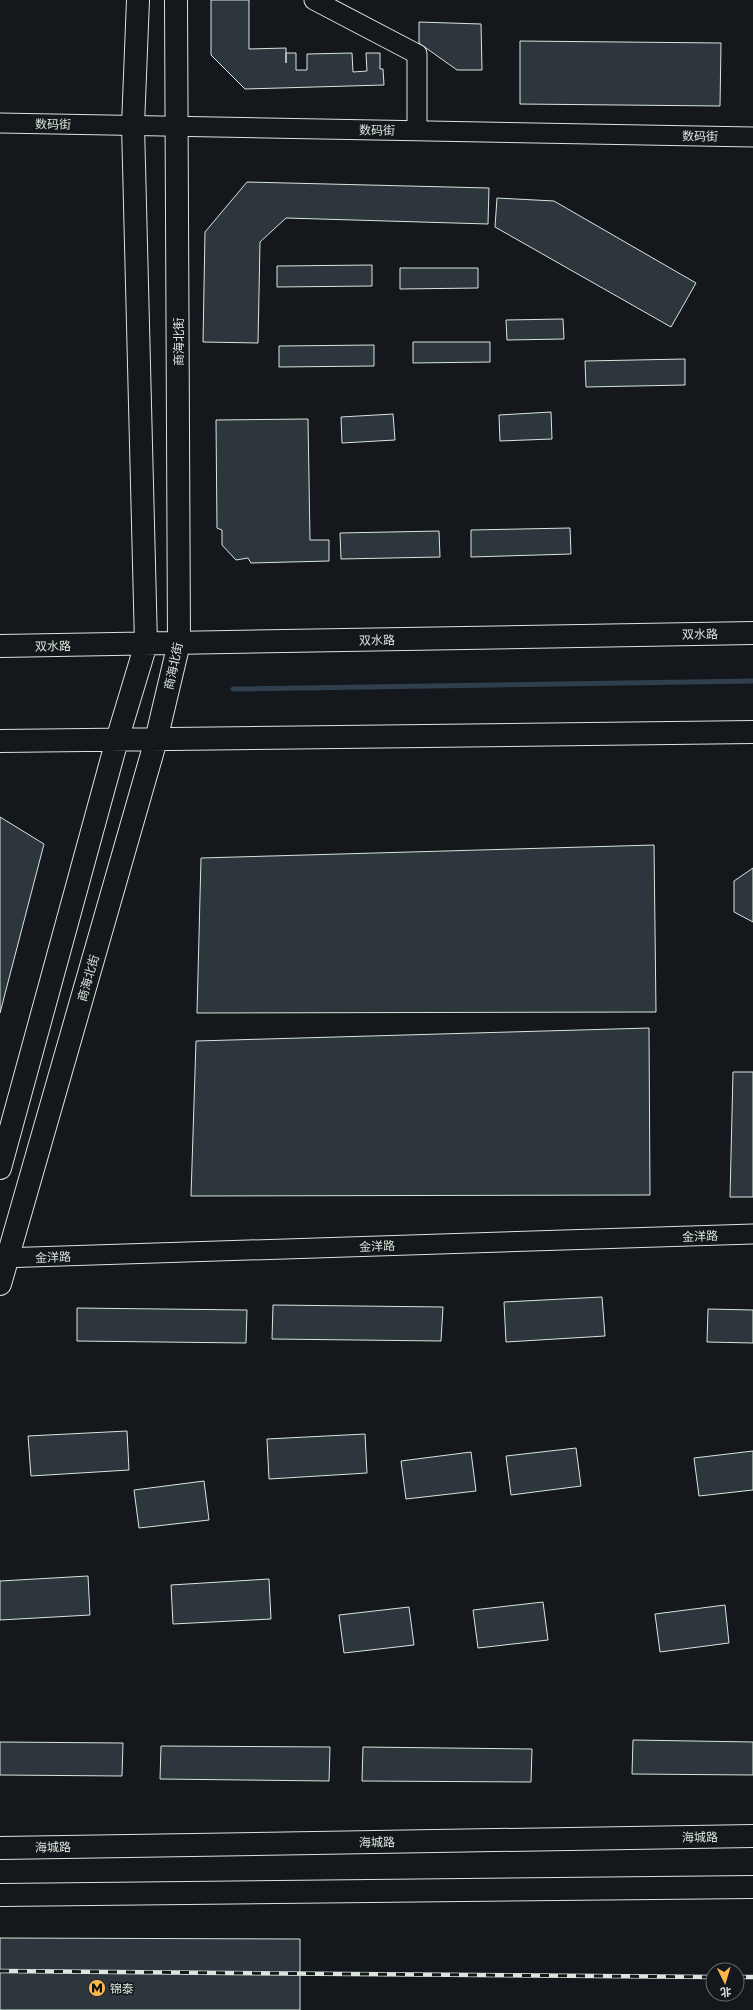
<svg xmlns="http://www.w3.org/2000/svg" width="753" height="2010" font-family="Quicksand,'Noto Sans SC',sans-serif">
  <rect width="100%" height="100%" fill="#14181c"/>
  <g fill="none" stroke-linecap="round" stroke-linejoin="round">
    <path stroke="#2f3f4d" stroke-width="5" d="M 233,689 L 753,681"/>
  </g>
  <path fill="#2c363c" stroke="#d8e6dc" d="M 211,0 L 249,0 L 249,49 L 286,48 L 286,63 L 286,53 L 296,53 L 296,70 L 307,70 L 307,54 L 352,53 L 353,72 L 367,71 L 366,53 L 380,53 L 380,69 L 383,69 L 384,85 L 245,89 L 211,55 Z
    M 419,22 L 481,24 L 482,70 L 457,70 L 419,43 Z
    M 520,41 L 721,43 L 720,106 L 520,104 Z
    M 247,182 L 489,188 L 488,224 L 286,218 L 260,242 L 258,343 L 203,342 L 205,232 Z
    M 497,198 L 554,201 L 696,283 L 671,327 L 495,227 Z
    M 372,265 L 372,286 L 277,287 L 277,266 Z
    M 400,268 L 478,268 L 478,288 L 400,289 Z
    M 563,319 L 564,339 L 507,340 L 506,320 Z
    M 413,342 L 490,342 L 490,362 L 413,363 Z
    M 374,345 L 374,366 L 279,367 L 279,346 Z
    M 685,359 L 685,385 L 586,387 L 585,361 Z
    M 551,412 L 552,439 L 500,441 L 499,415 Z
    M 393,414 L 395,440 L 342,443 L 341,417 Z
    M 308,419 L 310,540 L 329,540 L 329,561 L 251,563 L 248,558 L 236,560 L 222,545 L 222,530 L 217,528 L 216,420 Z
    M 570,528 L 571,554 L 471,557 L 471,530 Z
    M 439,531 L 440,557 L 341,559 L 340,533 Z
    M 0,817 L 44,844 L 0,1013 Z
    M 654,845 L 656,1012 L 197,1013 L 201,858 Z
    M 753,868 L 753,922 L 734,912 L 734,881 Z
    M 649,1028 L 650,1195 L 191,1196 L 196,1041 Z
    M 733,1072 L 753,1072 L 753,1197 L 730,1197 Z
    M 602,1297 L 605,1336 L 506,1342 L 504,1302 Z
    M 273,1305 L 443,1307 L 441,1341 L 272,1339 Z
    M 77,1308 L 247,1310 L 246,1343 L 77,1341 Z
    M 708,1309 L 753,1310 L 753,1343 L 707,1342 Z
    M 127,1431 L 129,1470 L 31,1476 L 28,1436 Z
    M 365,1434 L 367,1473 L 269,1479 L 267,1439 Z
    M 576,1448 L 581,1486 L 511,1495 L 506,1456 Z
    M 753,1451 L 753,1490 L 699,1496 L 694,1458 Z
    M 471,1452 L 476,1491 L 406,1499 L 401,1461 Z
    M 204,1481 L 209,1520 L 139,1528 L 134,1490 Z
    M 88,1576 L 90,1615 L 0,1620 L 0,1581 Z
    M 269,1579 L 271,1619 L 173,1624 L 171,1585 Z
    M 543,1602 L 548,1640 L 478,1648 L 473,1610 Z
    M 725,1605 L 729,1643 L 660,1652 L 655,1614 Z
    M 409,1607 L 414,1645 L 344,1653 L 339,1615 Z
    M 633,1740 L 753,1742 L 753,1775 L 632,1774 Z
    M 0,1742 L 123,1743 L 122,1776 L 0,1775 Z
    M 161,1746 L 330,1747 L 329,1781 L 160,1779 Z
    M 363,1747 L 532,1749 L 531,1782 L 362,1781 Z
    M 0,1938 L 300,1939 L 300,2010 L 0,2010 Z"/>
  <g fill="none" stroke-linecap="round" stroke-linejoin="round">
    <defs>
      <path id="minor" d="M 314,0 L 417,54 L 417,130
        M 0,123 L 753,137
        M 0,1258 L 753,1234"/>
      <path id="major" d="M 0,646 L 753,633
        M 0,741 L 753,732
        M 0,1168 L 117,740 L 146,644 L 133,125 L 138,0
        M 0,1284 L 156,740 L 179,643 L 176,0
        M 0,1848 L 753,1836
        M 0,1895 L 753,1887"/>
    </defs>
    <use href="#minor" stroke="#d8e6dc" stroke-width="21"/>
    <use href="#major" stroke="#d8e6dc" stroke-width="24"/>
    <use href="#minor" stroke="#14181c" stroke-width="19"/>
    <use href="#major" stroke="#14181c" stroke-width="22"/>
    <defs>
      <path id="rail" d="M 0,1971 L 713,1977
        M 737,1977 L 753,1977"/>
    </defs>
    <use href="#rail" stroke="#d8e6dc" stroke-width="4.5"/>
    <use href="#rail" stroke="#14181c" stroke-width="3" stroke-dasharray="9" stroke-linecap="butt"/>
  </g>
  <defs>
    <symbol id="metro-disc" viewBox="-11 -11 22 22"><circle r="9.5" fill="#ffb74d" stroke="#14181c"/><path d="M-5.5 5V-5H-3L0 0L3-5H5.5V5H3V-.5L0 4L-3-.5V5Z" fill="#111"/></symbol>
  </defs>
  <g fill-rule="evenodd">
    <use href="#metro-disc" x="87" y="1978" width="20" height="20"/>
  </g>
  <g text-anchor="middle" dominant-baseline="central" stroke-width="3" stroke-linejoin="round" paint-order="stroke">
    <g font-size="12" fill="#d8e6dc" stroke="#14181c">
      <text transform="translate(53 124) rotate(1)">数码街</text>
      <text transform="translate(377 130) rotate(1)">数码街</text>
      <text transform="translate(700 136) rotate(1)">数码街</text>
      <text transform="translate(178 342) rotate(-90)">商海北街</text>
      <text transform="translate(700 634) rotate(-1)">双水路</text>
      <text transform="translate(377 640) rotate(-1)">双水路</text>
      <text transform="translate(53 646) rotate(-1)">双水路</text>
      <text transform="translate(173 666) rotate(-78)">商海北街</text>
      <text transform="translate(88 978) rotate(-74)">商海北街</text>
      <text transform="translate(700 1236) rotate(-2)">金洋路</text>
      <text transform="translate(377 1246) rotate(-2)">金洋路</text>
      <text transform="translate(53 1257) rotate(-2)">金洋路</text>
      <text transform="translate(700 1837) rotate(-1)">海城路</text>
      <text transform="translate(377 1842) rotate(-1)">海城路</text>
      <text transform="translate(53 1847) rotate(-1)">海城路</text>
    </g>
    <g font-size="12" fill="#d8e6dc" stroke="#14181c" text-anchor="start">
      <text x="110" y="1988">锦泰</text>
    </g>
  </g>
  <g transform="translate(725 1982) rotate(175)"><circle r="19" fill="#14181c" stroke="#626a69"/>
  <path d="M0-3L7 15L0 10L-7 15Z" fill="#ffb74d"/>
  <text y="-6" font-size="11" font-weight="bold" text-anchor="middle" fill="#d8e6dc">北</text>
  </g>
</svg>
